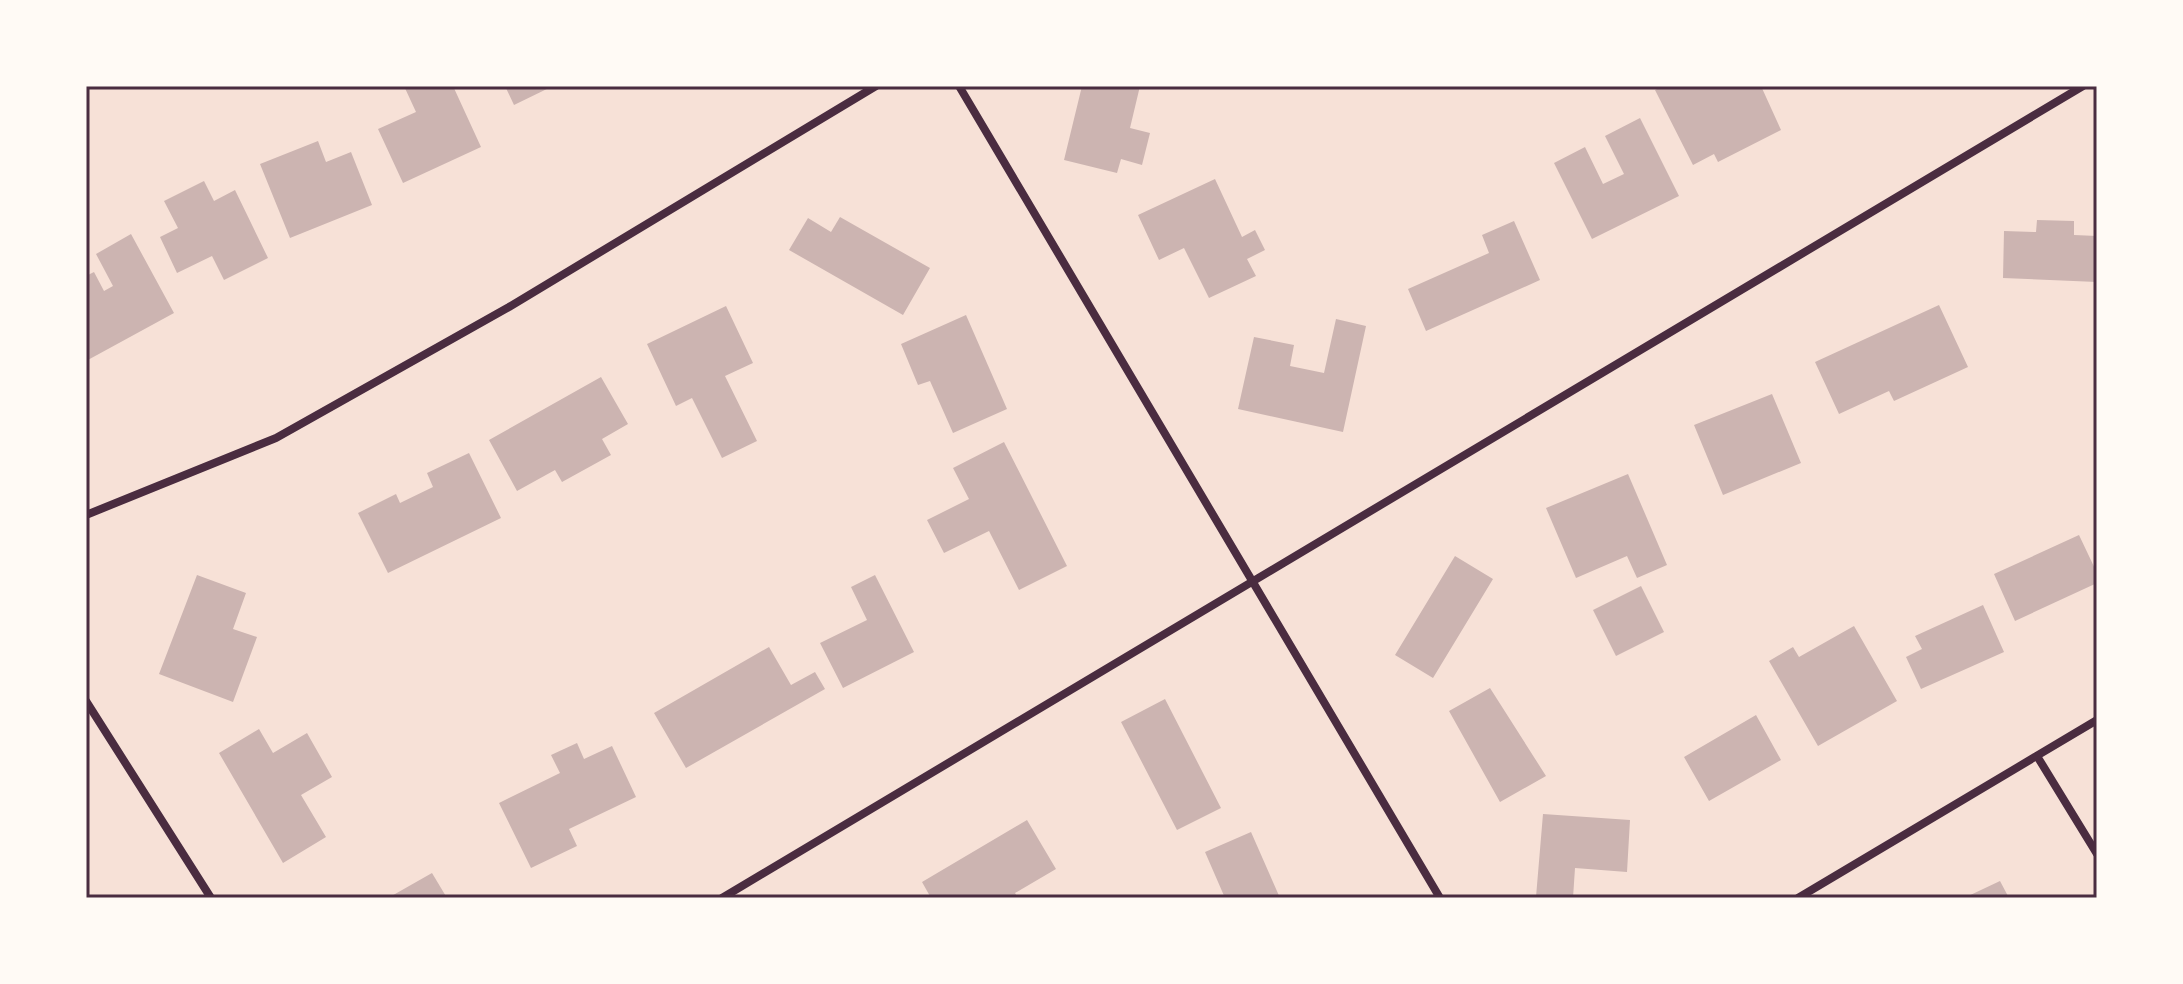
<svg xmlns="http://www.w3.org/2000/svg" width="2183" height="984" font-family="'Varela Round',sans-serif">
  <rect width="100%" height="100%" fill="#f7e1d7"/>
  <path fill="#ccb4b1" d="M 404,86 L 453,86 L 481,147 L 403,183 L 378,129 L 416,112 Z
    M 505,86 L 553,86 L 514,105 Z
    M 1082,86 L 1140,86 L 1130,128 L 1150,133 L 1142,165 L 1121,159 L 1117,173 L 1064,160 Z
    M 1663,86 L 1761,86 L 1781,130 L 1718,162 L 1714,154 L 1693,165 L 1655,90 Z
    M 1640,118 L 1679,196 L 1592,239 L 1554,163 L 1585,147 L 1603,184 L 1624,174 L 1605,136 Z
    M 318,141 L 326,162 L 351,152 L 372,205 L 290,238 L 260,164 Z
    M 1215,179 L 1242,237 L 1255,230 L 1265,250 L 1247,259 L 1256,276 L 1209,298 L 1184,248 L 1159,260 L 1138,215 Z
    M 204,181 L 214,201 L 235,190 L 268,258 L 224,280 L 212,256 L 177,273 L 160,237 L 178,228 L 164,201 Z
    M 840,217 L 930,268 L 903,315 L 789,250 L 808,218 L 831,232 Z
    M 2037,220 L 2074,221 L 2074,235 L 2097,236 L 2097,282 L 2003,278 L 2004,231 L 2036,232 Z
    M 1514,221 L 1540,280 L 1426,331 L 1408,289 L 1489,253 L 1482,235 Z
    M 131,234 L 174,313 L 86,361 L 86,276 L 94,272 L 104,291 L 113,286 L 96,254 Z
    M 1939,305 L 1968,367 L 1894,401 L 1889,391 L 1839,414 L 1815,362 Z
    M 726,306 L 753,363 L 725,376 L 757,441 L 722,458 L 692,398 L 676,406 L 647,344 Z
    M 966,315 L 1007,409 L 953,433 L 930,381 L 918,385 L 901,344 Z
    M 1336,319 L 1366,326 L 1343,432 L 1238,409 L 1254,337 L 1294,345 L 1290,366 L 1324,373 Z
    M 601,377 L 628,424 L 602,439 L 611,455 L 562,482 L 555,470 L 517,491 L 489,440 Z
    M 1772,394 L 1801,463 L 1723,495 L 1694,425 Z
    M 1004,442 L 1067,566 L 1019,590 L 989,531 L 944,553 L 927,520 L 969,499 L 953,468 Z
    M 469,453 L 501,518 L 388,573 L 358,513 L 396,494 L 400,503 L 433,487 L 427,473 Z
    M 1628,474 L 1667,565 L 1637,578 L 1627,556 L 1576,578 L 1546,508 Z
    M 2079,535 L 2097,573 L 2097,583 L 2015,621 L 1994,574 Z
    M 1455,556 L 1493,579 L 1433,678 L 1395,655 Z
    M 197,575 L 246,593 L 233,629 L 257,637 L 233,702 L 159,674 Z
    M 875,575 L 914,652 L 843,688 L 820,643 L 867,620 L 851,587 Z
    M 1641,586 L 1664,632 L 1616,656 L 1593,610 Z
    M 1983,605 L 2004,652 L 1921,689 L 1906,657 L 1922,649 L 1915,636 Z
    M 1854,626 L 1897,701 L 1818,746 L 1769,661 L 1793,647 L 1799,657 Z
    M 769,647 L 791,685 L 815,672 L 825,689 L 686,768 L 654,713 Z
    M 1490,688 L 1546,776 L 1500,802 L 1449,711 Z
    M 1165,699 L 1221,808 L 1177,830 L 1121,722 Z
    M 1756,715 L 1781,760 L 1709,801 L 1684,757 Z
    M 259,729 L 273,753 L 307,733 L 332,777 L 301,795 L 326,837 L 283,863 L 219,753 Z
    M 577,743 L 584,759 L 612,746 L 636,797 L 569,829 L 577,846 L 531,868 L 499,803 L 560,773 L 551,755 Z
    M 1543,814 L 1630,820 L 1627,872 L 1575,868 L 1573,898 L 1536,897 Z
    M 1027,820 L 1056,869 L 1015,893 L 1018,898 L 931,898 L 922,882 Z
    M 1251,832 L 1280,898 L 1225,898 L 1205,852 Z
    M 432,873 L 447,898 L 388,898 Z
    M 2000,881 L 2009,898 L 1964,898 Z"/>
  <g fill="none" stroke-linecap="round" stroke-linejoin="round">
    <path stroke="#4a2c40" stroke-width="8" d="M 959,86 L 1440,898
      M 86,515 L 276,438 L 509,307 L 876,86
      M 86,701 L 211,898
      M 2037,756 L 2097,854
      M 722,898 L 2083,86
      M 1798,898 L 2097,720"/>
  </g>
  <rect width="2183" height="984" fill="none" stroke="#fffaf5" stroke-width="176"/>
  <rect x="88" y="88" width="2007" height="808" fill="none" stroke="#4a2c40" stroke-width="3"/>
</svg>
